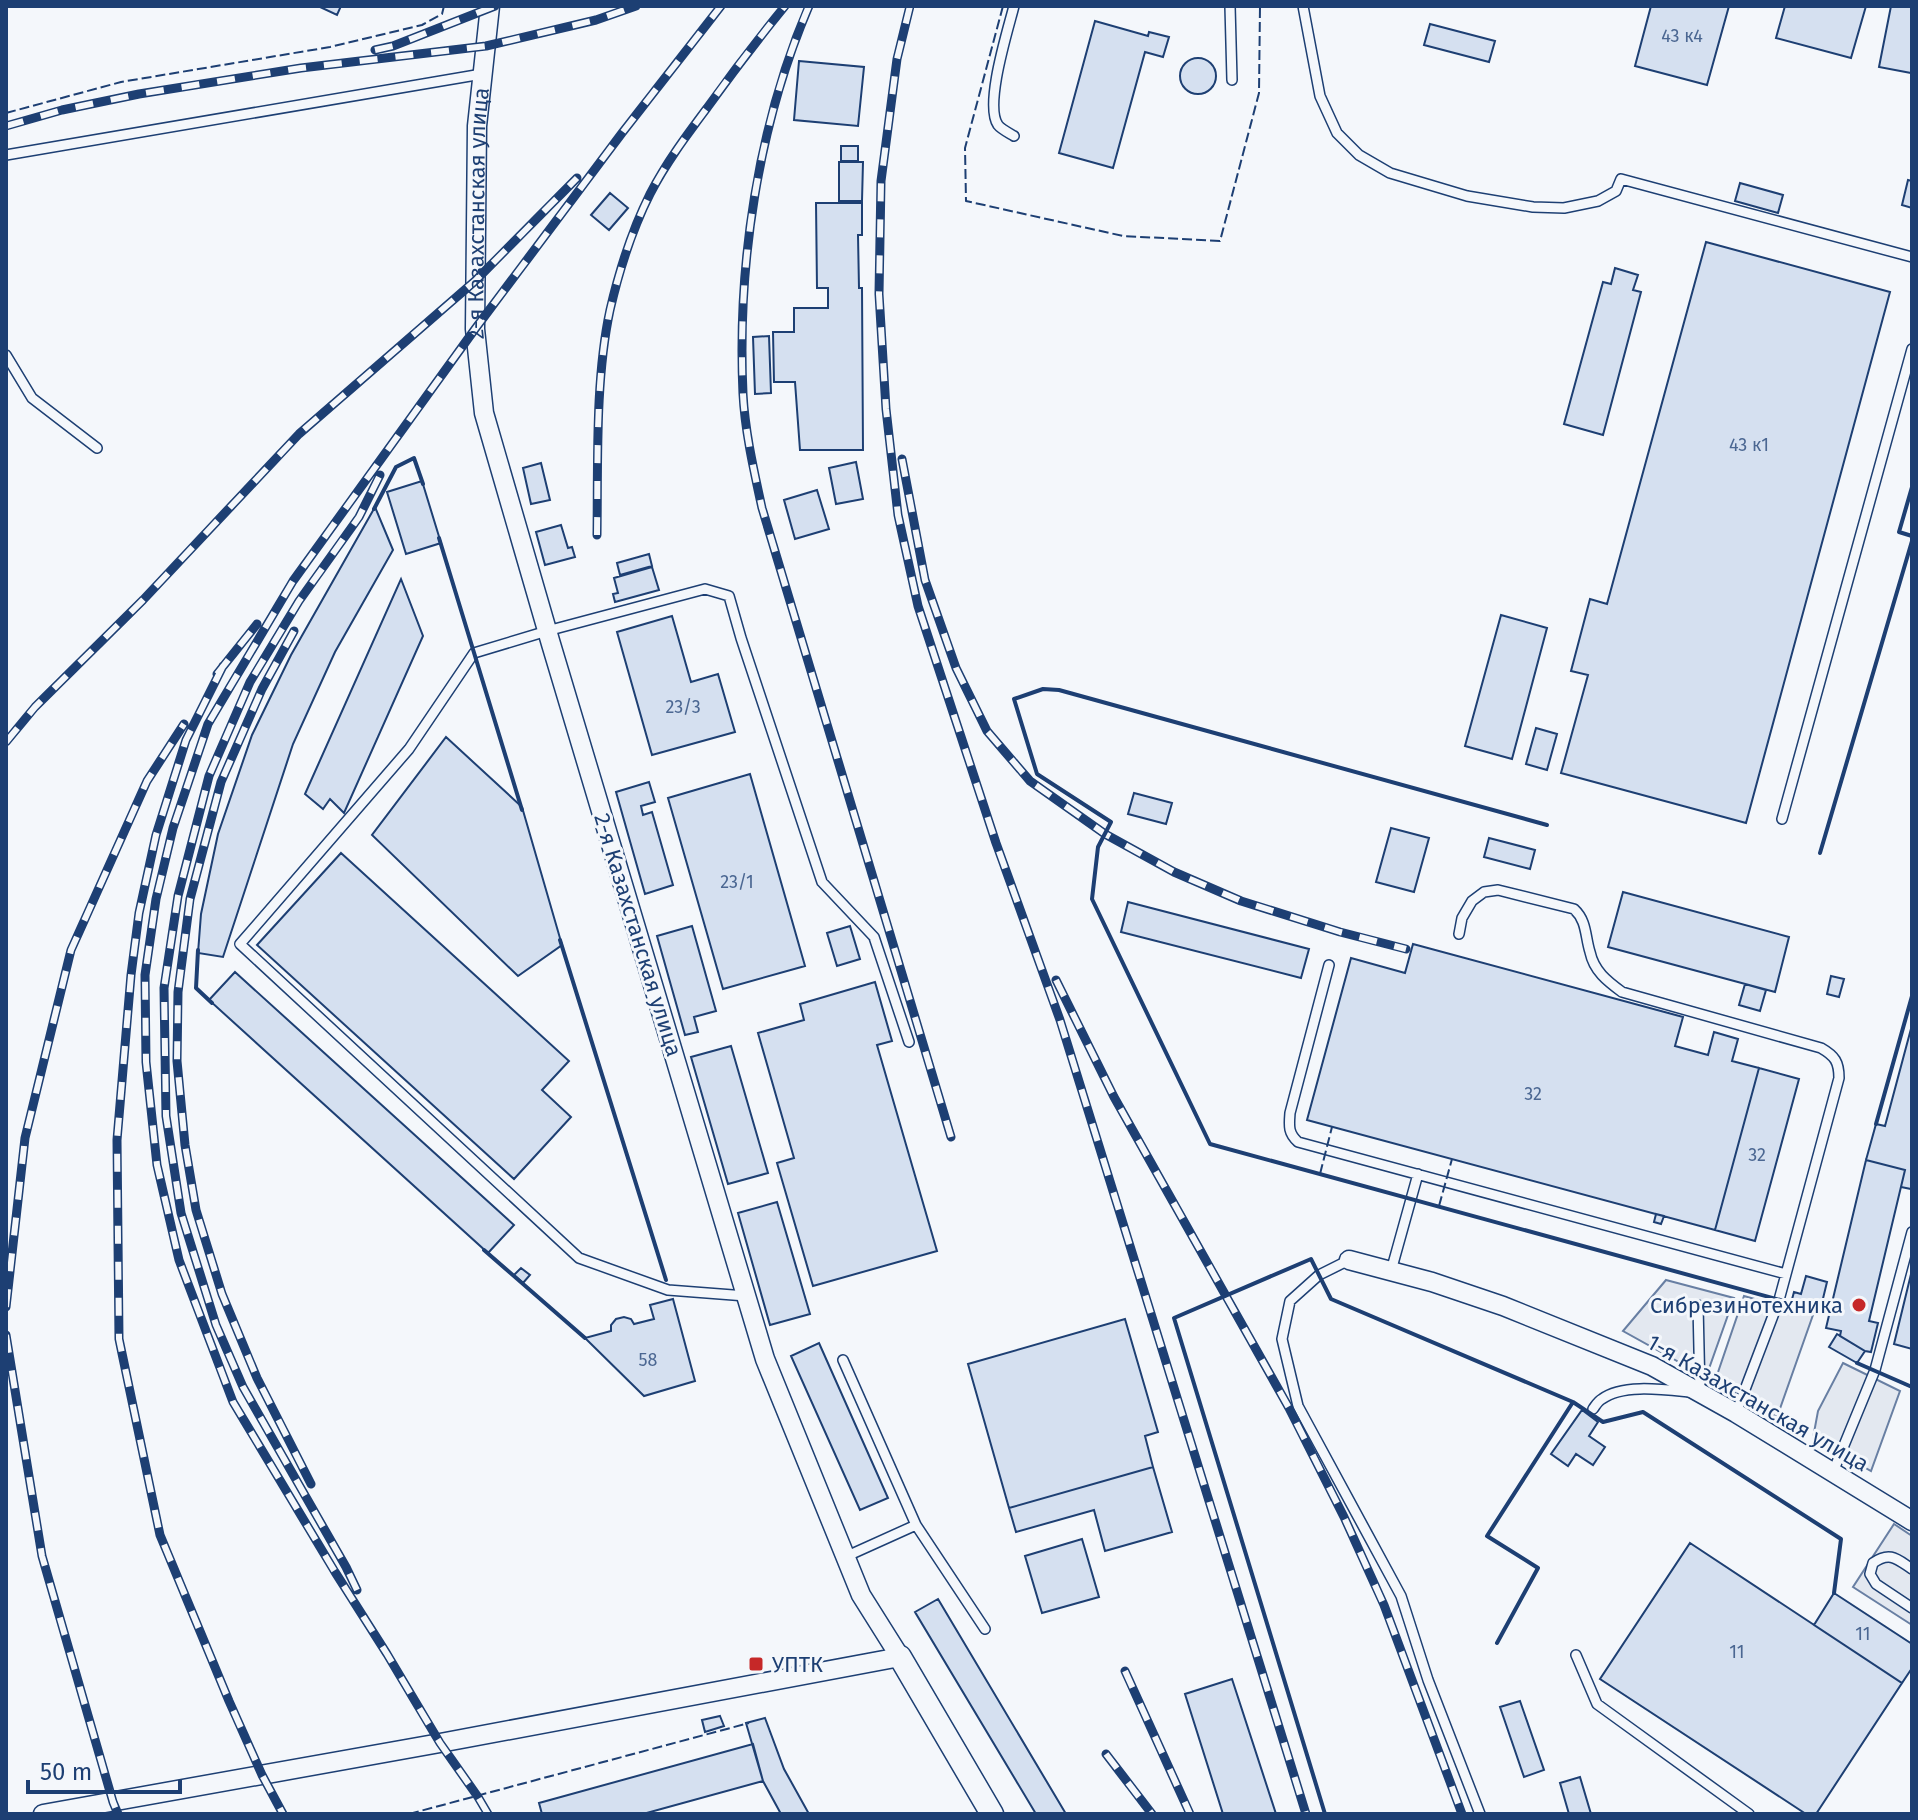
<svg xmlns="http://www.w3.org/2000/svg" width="1918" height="1820" font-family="'Fira Sans',sans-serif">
  <rect width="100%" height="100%" fill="#f4f7fb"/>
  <path fill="#e3e8f0" stroke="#687fa3" stroke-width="2" d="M 1666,1280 L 1734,1298 L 1706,1377 L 1623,1331 Z
    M 1744,1296 L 1813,1315 L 1777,1417 L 1715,1381 Z
    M 1843,1363 L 1900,1391 L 1871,1471 L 1813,1438 L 1818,1411 Z
    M 1894,1524 L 1912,1536 L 1912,1625 L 1853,1587 Z"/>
  <path fill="#d5e0f0" stroke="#1d3f73" stroke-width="2" d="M 318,6 L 341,6 L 337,15 Z
    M 1651,6 L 1729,6 L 1707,85 L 1635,66 Z
    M 1785,6 L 1866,6 L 1851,58 L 1776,38 Z
    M 1891,6 L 1912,6 L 1911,73 L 1879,67 Z
    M 1095,21 L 1148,36 L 1149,32 L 1169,37 L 1163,57 L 1145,52 L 1113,168 L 1059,153 Z
    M 1430,24 L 1495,41 L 1489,62 L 1424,45 Z
    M1180 76a18 18 0 1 1 36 0a18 18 0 1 1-36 0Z
    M 799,61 L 864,67 L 858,126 L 794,120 Z
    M 841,146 L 858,146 L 858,161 L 841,161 Z
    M 839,162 L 863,162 L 862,201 L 839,201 Z
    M 1908,180 L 1912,181 L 1912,208 L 1902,205 Z
    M 1740,183 L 1783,195 L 1778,213 L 1735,201 Z
    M 610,193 L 628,208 L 609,230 L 591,215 Z
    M 816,203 L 862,203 L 862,235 L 858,235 L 859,288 L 862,288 L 863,450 L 800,450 L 795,382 L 774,382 L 773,332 L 794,332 L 794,308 L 828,308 L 828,288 L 817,288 Z
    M 1706,242 L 1890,292 L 1746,823 L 1561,773 L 1588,675 L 1571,671 L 1590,599 L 1607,604 Z
    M 1615,268 L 1638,275 L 1633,290 L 1641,292 L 1603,435 L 1564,424 L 1603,282 L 1611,284 Z
    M 769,336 L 771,393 L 755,394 L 753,337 Z
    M 856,462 L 863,499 L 836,504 L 829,468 Z
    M 541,463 L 550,500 L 531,504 L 523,468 Z
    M 422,481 L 441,543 L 406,554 L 387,492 Z
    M 817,490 L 829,529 L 795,539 L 784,500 Z
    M 375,507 L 393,550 L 335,652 L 293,744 L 223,957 L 198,953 L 201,914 L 218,834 L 252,735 L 291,655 Z
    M 561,525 L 568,548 L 572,547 L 575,557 L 545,565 L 536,532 Z
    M 649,554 L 652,566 L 620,575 L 617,563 Z
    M 652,567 L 659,590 L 615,602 L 613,594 L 618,593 L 614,578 Z
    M 401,579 L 423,636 L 344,813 L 330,799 L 323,809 L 305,794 Z
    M 1501,615 L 1547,628 L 1512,759 L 1465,746 Z
    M 672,616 L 691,682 L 718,674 L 735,732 L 652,755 L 617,632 Z
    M 1536,728 L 1557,734 L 1547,770 L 1526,764 Z
    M 446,737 L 522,807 L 562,945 L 518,976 L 372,835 Z
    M 750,774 L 805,966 L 723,989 L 668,798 Z
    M 649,782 L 655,802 L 641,806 L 643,815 L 652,812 L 673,885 L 645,894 L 616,792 Z
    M 1134,793 L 1172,803 L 1166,824 L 1128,814 Z
    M 1391,828 L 1429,838 L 1414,892 L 1376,882 Z
    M 1489,838 L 1535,850 L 1530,869 L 1484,857 Z
    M 341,853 L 569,1061 L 542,1090 L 571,1117 L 514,1179 L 257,945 Z
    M 1623,892 L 1789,937 L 1775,992 L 1608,947 Z
    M 1128,902 L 1309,949 L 1301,978 L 1121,932 Z
    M 692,926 L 716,1011 L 694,1017 L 698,1032 L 685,1035 L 657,936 Z
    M 850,926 L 860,959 L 837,966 L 827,933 Z
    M 1413,944 L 1683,1017 L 1675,1046 L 1708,1055 L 1714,1032 L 1738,1039 L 1732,1061 L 1759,1068 L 1715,1230 L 1307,1120 L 1351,958 L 1405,973 Z
    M 235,972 L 514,1225 L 488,1253 L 209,1000 Z
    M 1831,976 L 1844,979 L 1839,997 L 1827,994 Z
    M 875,982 L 892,1041 L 877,1045 L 937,1251 L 813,1286 L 777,1163 L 794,1158 L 758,1033 L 804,1020 L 800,1004 Z
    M 1745,984 L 1766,990 L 1760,1011 L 1739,1005 Z
    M 1912,1025 L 1912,1185 L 1911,1189 L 1901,1187 L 1905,1170 L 1866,1160 L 1876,1124 L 1885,1126 Z
    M 731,1046 L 768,1173 L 728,1184 L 691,1057 Z
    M 1759,1068 L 1799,1079 L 1755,1241 L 1715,1230 Z
    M 1866,1160 L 1905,1170 L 1869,1321 L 1878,1323 L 1871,1352 L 1865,1351 L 1840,1336 L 1841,1331 L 1826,1328 Z
    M 777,1202 L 810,1314 L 770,1325 L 738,1213 Z
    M 1656,1214 L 1664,1216 L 1661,1224 L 1654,1222 Z
    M 521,1268 L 530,1275 L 523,1283 L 514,1275 Z
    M 1912,1270 L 1912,1349 L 1894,1344 Z
    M 1806,1276 L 1827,1282 L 1820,1311 L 1791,1303 L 1794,1292 L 1801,1294 Z
    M 673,1299 L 695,1381 L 644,1396 L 585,1338 L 611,1331 L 611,1325 L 616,1319 L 624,1317 L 631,1319 L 634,1324 L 654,1319 L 650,1305 Z
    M 1125,1319 L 1158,1432 L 1145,1436 L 1153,1467 L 1009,1508 L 968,1364 Z
    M 1837,1334 L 1865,1351 L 1857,1363 L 1829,1347 Z
    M 819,1343 L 888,1498 L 860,1510 L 791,1356 Z
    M 1582,1410 L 1598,1422 L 1589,1436 L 1605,1447 L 1593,1465 L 1576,1454 L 1568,1466 L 1551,1454 Z
    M 1153,1467 L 1172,1532 L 1105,1551 L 1094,1510 L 1016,1532 L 1009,1508 Z
    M 1082,1539 L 1099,1597 L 1042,1613 L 1025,1556 Z
    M 1690,1543 L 1902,1683 L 1816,1814 L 1806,1814 L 1600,1679 Z
    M 1834,1593 L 1912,1644 L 1912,1668 L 1902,1683 L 1814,1625 Z
    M 938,1599 L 1066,1814 L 1036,1814 L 915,1612 Z
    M 1232,1679 L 1276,1814 L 1223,1814 L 1185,1694 Z
    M 1520,1701 L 1544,1770 L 1524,1777 L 1500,1707 Z
    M 720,1716 L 724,1726 L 705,1732 L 702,1720 Z
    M 765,1718 L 784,1769 L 809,1814 L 781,1814 L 763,1781 L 746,1723 Z
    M 753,1744 L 763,1781 L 643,1814 L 542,1814 L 539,1803 Z
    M 1580,1777 L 1591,1814 L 1569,1814 L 1560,1783 Z"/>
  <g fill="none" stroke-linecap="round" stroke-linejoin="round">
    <defs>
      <path id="service" d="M 1230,6 L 1232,80
        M 1303,6 L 1320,96 L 1337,133 L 1359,155 L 1390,173 L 1467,196 L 1533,207 L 1564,208 L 1598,201 L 1616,191 L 1621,179 L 1912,257
        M 1014,136 C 1009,133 1001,129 998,125 C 984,105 1008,30 1014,6
        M 6,155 L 482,74
        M 6,355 L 32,398 L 97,448
        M 1782,819 L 1912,349
        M 1459,934 L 1462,918 L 1472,901 L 1484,892 L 1498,890 L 1574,909 C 1587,921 1585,936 1590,952 C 1594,971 1607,981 1622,992 L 1821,1048 C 1835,1056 1839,1062 1839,1078 L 1779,1300 L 1736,1413
        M 1329,965 L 1290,1113 C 1289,1126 1288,1133 1298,1142 L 1786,1274
        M 1349,1260 L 1319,1275 L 1290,1301 L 1282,1339 L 1298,1406 L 1401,1596 L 1428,1680 L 1480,1814
        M 1391,1271 L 1418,1174
        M 746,1296 L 668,1290 L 579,1258 L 240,944 L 409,749 L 474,653 L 547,631 L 705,589 L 729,596 L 741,638 L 822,882 L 874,937 L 909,1042
        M 843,1360 L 916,1525 L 845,1557
        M 1593,1409 C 1596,1405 1598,1401 1602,1399 C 1624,1382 1673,1391 1700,1393 L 1698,1305
        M 1833,1472 L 1875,1370 L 1912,1232
        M 916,1525 L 985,1629
        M 1912,1569 C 1897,1559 1890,1551 1873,1563 L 1870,1574 L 1876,1584 L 1912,1608
        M 1576,1655 L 1597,1704 L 1749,1814"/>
      <g id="minor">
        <path d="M 1349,1260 L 1432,1282 L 1503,1306 L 1652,1366 L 1736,1413 L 1912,1521"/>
        <path id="s1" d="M 43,1814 L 440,1743 L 900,1657 L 861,1595 L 765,1359 L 551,644 L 484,413 L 475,329 L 477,126 L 490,6"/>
      </g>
      <path id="tertiary" d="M 900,1657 L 992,1814"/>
    </defs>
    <use href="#service" stroke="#1d3f73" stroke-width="12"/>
    <use href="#minor" stroke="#1d3f73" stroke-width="21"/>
    <use href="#tertiary" stroke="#1d3f73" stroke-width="25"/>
    <use href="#service" stroke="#f4f7fb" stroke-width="9"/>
    <use href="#minor" stroke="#f4f7fb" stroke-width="18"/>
    <use href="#tertiary" stroke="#f4f7fb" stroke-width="22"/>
    <defs>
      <path id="rail" d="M 809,6 C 758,125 737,265 743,394 C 745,432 754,471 762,508 L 951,1137
        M 910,6 L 897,59 L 881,181 L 879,294 L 886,409 L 898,515 L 918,606 L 996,843 L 1060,1020 L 1306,1814
        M 375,50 L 393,46 L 495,6
        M 6,126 L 62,110 L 139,94 L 301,68 L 486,46 L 596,20 L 636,6
        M 902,459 L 925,580 L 956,668 L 987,731 L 1030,781 L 1105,834 L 1174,872 L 1241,901 L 1340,932 L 1406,949
        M 597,535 C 598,463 595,380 610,310 C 619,271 632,230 650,194 C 666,163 686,136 707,108 C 732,73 758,39 785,6
        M 294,631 L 262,689 L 221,782 L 190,899 L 178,992 L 177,1061 L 185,1145 L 196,1210 L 222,1294 L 257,1378 L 311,1484
        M 223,666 L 186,740 L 156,835 L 139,913 L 131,975 L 117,1140 L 119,1339 L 160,1535 L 229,1701 L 262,1775 L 283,1814
        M 217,674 L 257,624
        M 6,742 L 35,707 L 143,600 L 299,434 L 475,281 L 577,178
        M 1056,980 L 1114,1097 L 1289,1408 L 1344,1517 L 1384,1605 L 1462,1814
        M 6,1307 L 25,1138 L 71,950 L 147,781 L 184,724
        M 6,1335 L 42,1556 L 113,1802 L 118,1814
        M 357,1590 L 346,1567 L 243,1387 L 216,1325 L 181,1213 L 166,1116 L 164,988 L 178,896 L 209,776 L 250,682 L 299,601 L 359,517 L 380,475
        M 1125,1671 L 1190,1814
        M 1106,1754 L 1152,1814
        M 488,1814 L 478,1797 L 440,1743 L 387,1654 L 335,1572 L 233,1402 L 179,1260 L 157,1165 L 146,1062 L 145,975 L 156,899 L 173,828 L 208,724 L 293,581 L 475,329 L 622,133 L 721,6"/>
    </defs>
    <use href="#rail" stroke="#1d3f73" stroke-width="9"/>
    <use href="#rail" stroke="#f4f7fb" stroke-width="6" stroke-dasharray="18" stroke-linecap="butt"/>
    <path stroke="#1d3f73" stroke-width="2" stroke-dasharray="10 4" stroke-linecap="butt" d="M 1003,6 L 965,148 L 966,201 L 1123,236 L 1220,241 L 1259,93 L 1260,6
      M 6,113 L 121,82 L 330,47 L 422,25 L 442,14 L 444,6
      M 1320,1174 L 1332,1127
      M 1439,1206 L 1452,1159
      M 409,1814 L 749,1723"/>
    <path stroke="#1d3f73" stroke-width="4" d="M 1912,487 L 1899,532 L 1912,536
      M 374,509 L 396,467 L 414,458 L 423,484
      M 439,538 L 522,810
      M 1547,825 L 1059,690 L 1043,689 L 1014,699 L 1037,774 L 1111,822 L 1098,847 L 1092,899 L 1210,1144 L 1791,1303
      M 1820,853 L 1912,541
      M 560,940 L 666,1280
      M 198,950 L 196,988 L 212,1003
      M 1876,1124 L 1912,996
      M 484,1250 L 585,1338
      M 1857,1363 L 1912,1387
      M 1497,1643 L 1538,1568 L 1487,1536 L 1573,1402
      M 1325,1814 L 1174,1318 L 1311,1259 L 1331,1299 L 1573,1402 L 1603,1422 L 1643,1412 L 1841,1539 L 1834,1593"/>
  </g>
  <g fill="#c62828" stroke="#f4f7fb" stroke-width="3">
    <circle cx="1859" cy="1305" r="8"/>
    <rect x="748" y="1656" width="16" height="16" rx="4"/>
  </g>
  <g text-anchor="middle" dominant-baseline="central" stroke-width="6" stroke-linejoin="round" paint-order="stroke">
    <g font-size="18" fill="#4b6792">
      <text x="1682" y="36">43 к4</text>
      <text x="1749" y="445">43 к1</text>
      <text x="683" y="707">23/3</text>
      <text x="737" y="882">23/1</text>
      <text x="1533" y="1094">32</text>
      <text x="1757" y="1155">32</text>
      <text x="648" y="1360">58</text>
      <text x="1863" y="1634">11</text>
      <text x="1737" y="1652">11</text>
    </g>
    <g font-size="22" fill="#1d3f73" stroke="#f4f7fb">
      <text stroke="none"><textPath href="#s1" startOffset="2386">2-я Казахстанская улица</textPath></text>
      <text transform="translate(638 935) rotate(73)">2-я Казахстанская улица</text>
      <text transform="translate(1758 1403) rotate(30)">1-я Казахстанская улица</text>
    </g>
    <g font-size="22" fill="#1d3f73" stroke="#f4f7fb" text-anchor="end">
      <text x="1843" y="1305">Сибрезинотехника</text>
      <text x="772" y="1664" text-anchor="start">УПТК</text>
    </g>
  </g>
  <rect width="1918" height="1820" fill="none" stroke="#1d3f73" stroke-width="16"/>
  <path d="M28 1780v12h152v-12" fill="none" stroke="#1d3f73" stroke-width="4"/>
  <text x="40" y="1780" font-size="24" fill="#1d3f73" stroke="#f4f7fb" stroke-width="6" paint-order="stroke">50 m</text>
</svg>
